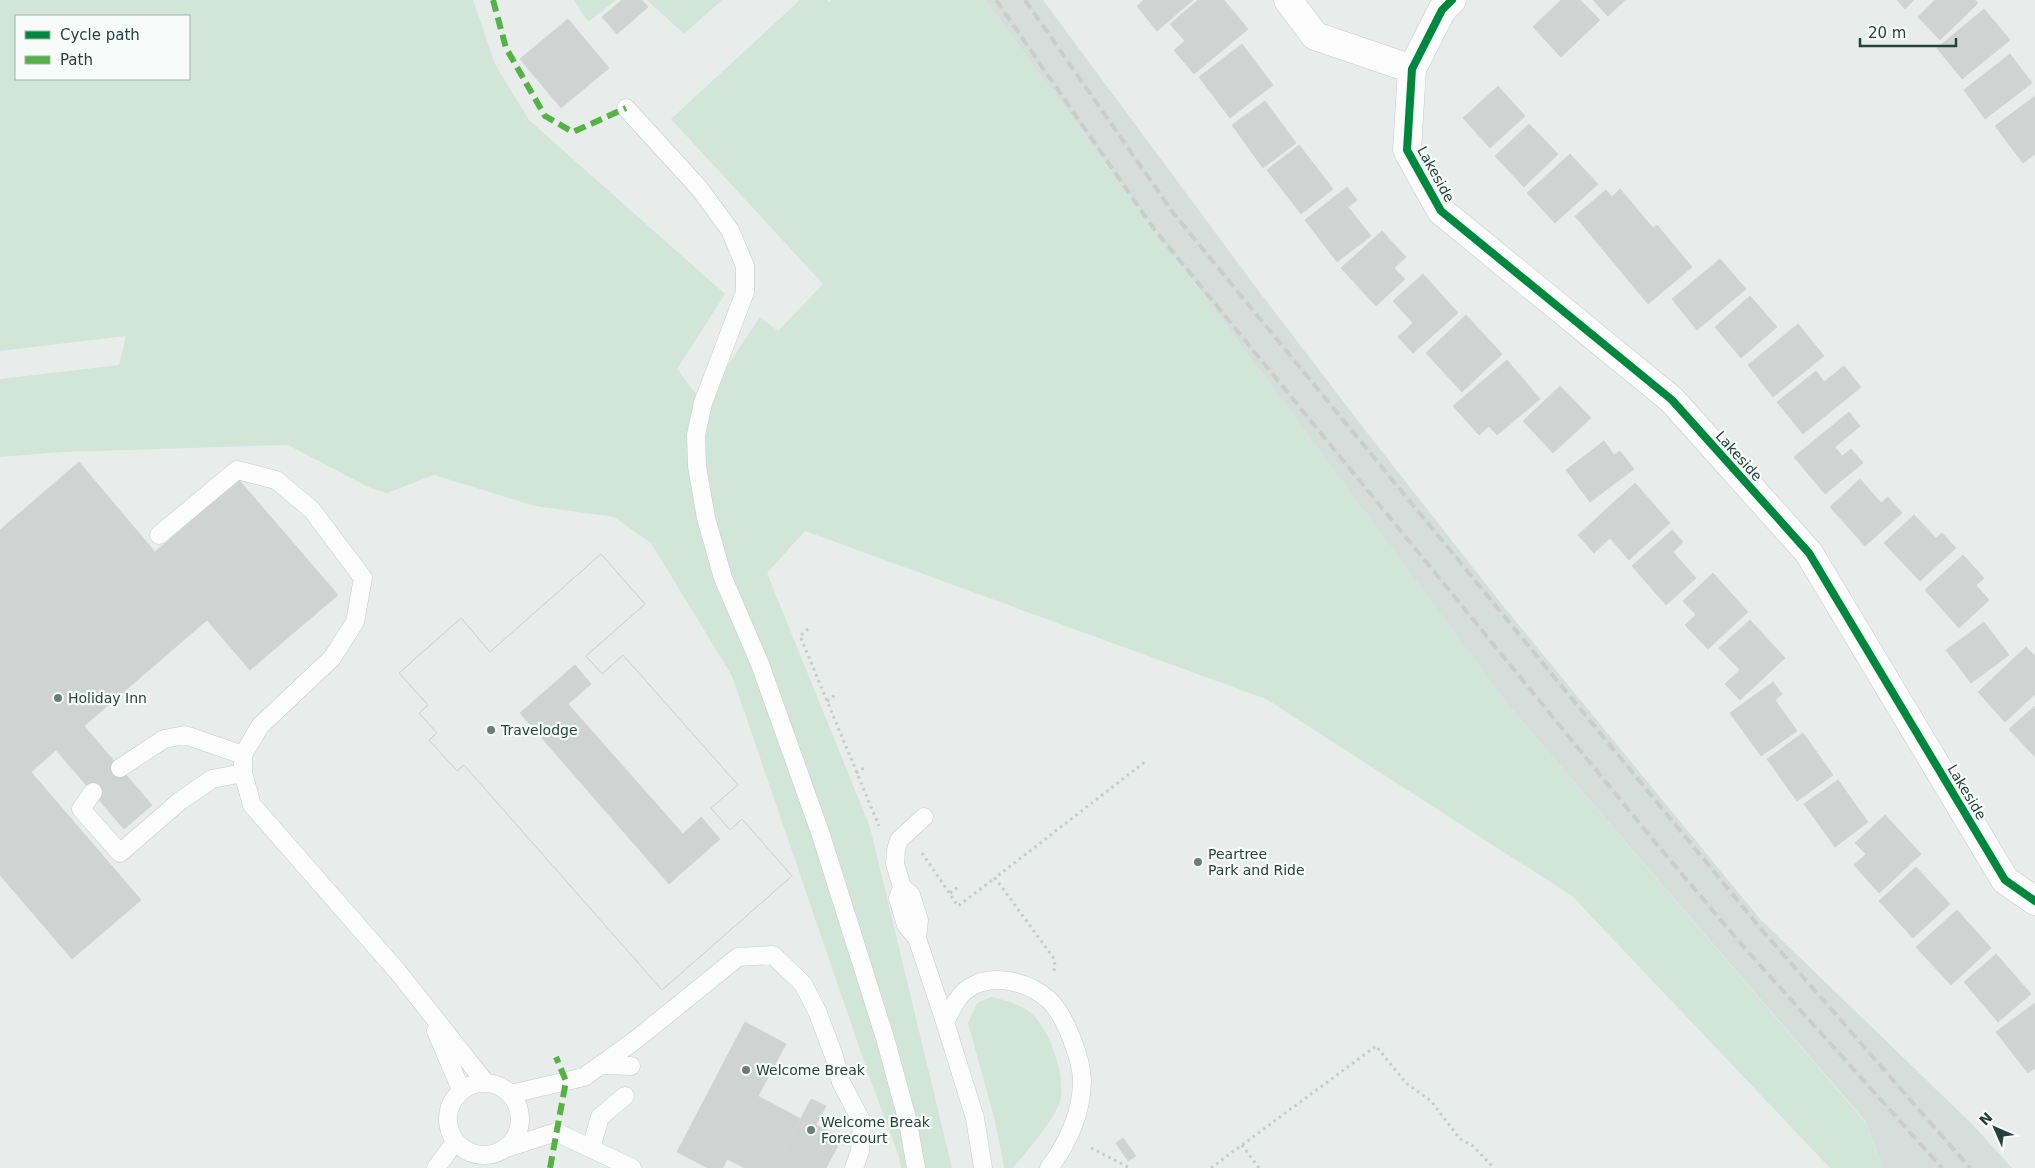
<svg xmlns="http://www.w3.org/2000/svg" width="2035" height="1168" font-family="'DejaVu Sans',sans-serif">
  <rect width="100%" height="100%" fill="#e8edeb"/>
  <path fill="#d6dedb" d="M 985,0 L 1043,0 L 1255,286 L 1362,426 L 1500,602 L 1760,919 L 1972,1124 L 2012,1168 L 1883,1168 L 1866,1122 L 1507,704 Z"/>
  <path fill="#d1e6d8" fill-rule="evenodd" d="M 0,0 L 473,0 L 495,64 L 529,120 L 725,294 L 677,369 L 703,403 L 760,317 L 778,331 L 823,284 L 671,119 L 800,0 L 827,0 L 829,2 L 831,0 L 985,0 L 1507,704 L 1866,1123 L 1883,1168 L 1830,1168 L 1572,896 L 1266,699 L 805,531 L 767,573 L 870,827 L 952,1168 L 901,1168 L 899,1157 L 868,1073 L 732,676 L 651,543 L 614,517 L 535,506 L 434,475 L 387,493 L 368,487 L 288,445 L 63,452 L 0,457 L 0,379 L 119,365 L 126,336 L 0,351 ZM 16,16 L 189,16 L 189,79 L 16,79 Z
    M 574,0 L 616,0 L 588,22 Z
    M 647,0 L 722,0 L 684,34 Z
    M 991,997 C 1006,1000 1025,1005 1036,1018 C 1052,1038 1064,1072 1061,1098 C 1058,1116 1025,1153 1013,1168 L 1004,1168 L 995,1121 L 968,1023 L 977,1003 Z"/>
  <path fill="#cfd4d2" stroke="#d1d6d4" fill-rule="evenodd" d="M 622,0 L 642,0 L 648,7 L 617,34 L 602,17 Z
    M 1144,0 L 1193,0 L 1157,31 L 1137,6 Z
    M 1198,0 L 1224,0 L 1248,29 L 1194,74 L 1174,50 L 1185,41 L 1170,24 Z
    M 1561,0 L 1580,0 L 1600,20 L 1561,57 L 1533,27 Z
    M 1593,0 L 1625,0 L 1608,16 Z
    M 1897,0 L 1914,0 L 1905,9 Z
    M 1935,0 L 1975,0 L 1978,3 L 1940,40 L 1918,17 Z
    M 1984,9 L 2010,40 L 1962,79 L 1937,48 Z
    M 568,19 L 609,68 L 561,108 L 520,59 Z
    M 1242,44 L 1273,85 L 1230,118 L 1199,77 Z
    M 2010,54 L 2032,83 L 1985,119 L 1964,90 Z
    M 1498,86 L 1525,116 L 1490,148 L 1463,118 Z
    M 2035,96 L 2035,154 L 2023,163 L 1995,126 Z
    M 1265,101 L 1296,143 L 1263,168 L 1232,125 Z
    M 1529,124 L 1558,154 L 1524,187 L 1495,156 Z
    M 1299,145 L 1333,189 L 1301,214 L 1267,170 Z
    M 1570,154 L 1598,184 L 1555,223 L 1527,193 Z
    M 1347,187 L 1357,200 L 1348,207 L 1371,236 L 1337,262 L 1305,220 Z
    M 1620,189 L 1653,228 L 1657,225 L 1692,267 L 1648,304 L 1575,216 L 1606,190 L 1612,197 Z
    M 1382,231 L 1406,257 L 1394,268 L 1405,279 L 1376,306 L 1341,268 Z
    M 1720,259 L 1746,289 L 1697,330 L 1672,299 Z
    M 1423,274 L 1458,313 L 1413,353 L 1398,337 L 1413,323 L 1393,301 Z
    M 1750,296 L 1777,327 L 1741,358 L 1715,327 Z
    M 1466,315 L 1502,354 L 1462,392 L 1426,353 Z
    M 1798,324 L 1824,356 L 1773,397 L 1748,365 Z
    M 1507,360 L 1540,399 L 1497,435 L 1489,426 L 1479,435 L 1453,406 Z
    M 1844,366 L 1861,387 L 1803,434 L 1777,402 L 1816,371 L 1824,382 Z
    M 1560,386 L 1591,418 L 1553,453 L 1523,421 Z
    M 1849,412 L 1860,426 L 1835,447 L 1842,456 L 1851,449 L 1863,463 L 1825,494 L 1794,457 Z
    M 1604,441 L 1614,455 L 1620,451 L 1634,469 L 1590,502 L 1566,470 Z
    M 79,462 L 155,552 L 239,480 L 338,595 L 250,670 L 207,620 L 84,726 L 152,805 L 124,829 L 56,750 L 31,772 L 141,900 L 72,959 L 0,875 L 0,530 Z
    M 1860,479 L 1881,503 L 1888,497 L 1902,513 L 1865,546 L 1830,507 Z
    M 1635,483 L 1670,523 L 1629,560 L 1610,538 L 1594,553 L 1578,535 Z
    M 1914,515 L 1936,538 L 1942,533 L 1956,548 L 1920,581 L 1884,543 Z
    M 1672,530 L 1683,542 L 1673,552 L 1696,578 L 1666,605 L 1632,566 Z
    M 601,554 L 645,604 L 586,656 L 602,674 L 623,655 L 738,785 L 711,808 L 730,830 L 742,819 L 792,876 L 662,990 L 464,765 L 457,771 L 429,740 L 437,733 L 419,713 L 428,705 L 399,673 L 461,618 L 490,652 ZM 575,665 L 591,684 L 568,704 L 683,834 L 701,817 L 720,839 L 669,884 L 520,713 Z
    M 601,554 L 645,604 L 586,656 L 602,674 L 623,655 L 738,785 L 711,808 L 730,830 L 742,819 L 792,876 L 662,990 L 464,765 L 457,771 L 429,740 L 437,733 L 419,713 L 428,705 L 399,673 L 461,618 L 490,652 Z
    M 1963,555 L 1984,578 L 1976,585 L 1989,600 L 1959,628 L 1925,590 Z
    M 1713,573 L 1748,612 L 1708,649 L 1685,625 L 1696,615 L 1683,601 Z
    M 1750,620 L 1785,658 L 1740,700 L 1725,684 L 1740,670 L 1719,648 Z
    M 1984,622 L 2009,655 L 1971,683 L 1946,650 Z
    M 2026,647 L 2035,656 L 2035,694 L 2005,722 L 1978,692 Z
    M 1773,682 L 1782,694 L 1775,700 L 1797,731 L 1761,756 L 1730,713 Z
    M 2035,706 L 2035,757 L 2009,729 Z
    M 1803,733 L 1833,775 L 1797,801 L 1767,759 Z
    M 1838,780 L 1868,822 L 1835,847 L 1804,804 Z
    M 1885,815 L 1921,854 L 1879,893 L 1854,865 L 1866,854 L 1855,843 Z
    M 1916,867 L 1950,904 L 1913,938 L 1879,901 Z
    M 1957,910 L 1991,948 L 1951,985 L 1916,947 Z
    M 1996,954 L 2031,994 L 1998,1022 L 1964,982 Z
    M 2035,1003 L 2035,1068 L 2028,1073 L 1996,1032 Z
    M 745,1022 L 786,1044 L 758,1096 L 801,1119 L 775,1168 L 745,1168 L 727,1159 L 723,1168 L 708,1168 L 677,1152 Z
    M 811,1099 L 826,1106 L 816,1125 L 842,1138 L 826,1168 L 775,1168 Z
    M 1123,1138 L 1136,1156 L 1128,1161 L 1116,1143 Z"/>
  <g fill="none" stroke-linecap="round" stroke-linejoin="round">
    <defs>
      <path id="lane" d="M 626,108 L 699,188 L 730,230 L 745,266 L 745,292 L 703,403 L 696,435 L 697,466 L 706,518 L 723,578 L 760,664 L 821,835 L 885,1038 L 908,1122 L 916,1168
        M 159,535 L 237,470 L 276,480 L 312,510 L 363,578 L 355,622 L 332,658 L 260,726 L 243,755 L 243,773 L 252,805 L 398,972 L 485,1082
        M 120,768 L 164,739 L 185,735 L 243,755
        M 93,792 L 81,809 L 120,853 L 180,801 L 212,779 L 243,773
        M 902,887 L 898,898 L 906,925 L 917,938 L 945,1022 L 975,1118 L 983,1168
        M 917,938 L 919,920 L 911,895 L 902,887 L 895,864 L 896,850 L 899,840 L 924,817
        M 945,1022 C 951,1010 958,995 969,988 C 993,972 1030,982 1050,1001 C 1065,1016 1082,1059 1082,1081 C 1082,1112 1068,1143 1049,1168
        M 436,1031 L 461,1090
        M 600,1065 L 631,1066
        M448 1119a36 36 0 1 1 72 0a36 36 0 1 1-72 0Z
        M 511,1094 L 584,1077 L 638,1038 L 738,957 L 773,955 L 803,984 L 817,1011 L 834,1056 L 841,1082 L 862,1122 L 860,1151 L 854,1168
        M 507,1148 L 556,1132 L 632,1168
        M 591,1148 L 600,1117 L 625,1096
        M 436,1168 L 455,1142"/>
      <path id="street" d="M 1288,0 L 1315,36 L 1412,69
        M 1452,0 L 1442,10 L 1412,69 L 1407,150 L 1441,211 L 1672,400 L 1809,553 L 2005,880 L 2035,901"/>
    </defs>
    <use href="#lane" stroke="#c5cac8" stroke-width="19"/>
    <use href="#street" stroke="#c5cac8" stroke-width="29"/>
    <path stroke="#c3ccca" stroke-width="3" stroke-dasharray="2.5 4" stroke-linecap="butt" d="M 808,629 L 800,636 L 879,826
      M 827,701 L 835,695
      M 856,773 L 864,768
      M 922,853 L 958,906 L 995,878
      M 950,893 L 958,887
      M 1054,971 L 1055,960 L 995,878 L 1146,761
      M 1242,1145 L 1259,1168
      M 1091,1148 L 1130,1168
      M 1211,1168 L 1376,1046 L 1406,1083 L 1431,1101 L 1460,1139 L 1473,1146 L 1494,1168"/>
    <use href="#lane" stroke="#fcfcfc" stroke-width="18"/>
    <use href="#street" stroke="#fcfcfc" stroke-width="28"/>
    <path stroke="#c9cdcc" stroke-width="4" stroke-dasharray="10 5" stroke-linecap="butt" d="M 996,0 L 1154,229 L 1659,847 L 1742,945 L 1942,1168
      M 1025,0 L 1174,214 L 1761,929 L 1970,1168"/>
    <path stroke="#55b346" stroke-width="6" stroke-dasharray="12 6" stroke-linecap="butt" d="M 493,0 L 506,48 L 545,116 L 573,132 L 626,108
      M 550,1168 L 566,1081 L 556,1057"/>
    <defs>
      <path id="cycleway" d="M 1452,0 L 1442,10 L 1412,69 L 1407,150 L 1441,211 L 1672,400 L 1809,553 L 2005,880 L 2035,901"/>
    </defs>
    <use href="#cycleway" stroke="#f7fbf9" stroke-width="11"/>
    <use href="#cycleway" stroke="#00873e" stroke-width="8"/>
  </g>
  <g fill="#697e78" stroke="#f7fbf9" stroke-width="2">
    <circle cx="58" cy="698" r="5"/>
    <circle cx="491" cy="730" r="5"/>
    <circle cx="1198" cy="862" r="5"/>
    <circle cx="746" cy="1070" r="5"/>
    <circle cx="811" cy="1130" r="5"/>
  </g>
  <g text-anchor="middle" dominant-baseline="central" stroke-width="4.5" stroke-linejoin="round" paint-order="stroke">
    <g font-size="14" fill="#24423a" stroke="#f7fbf9">
      <text transform="translate(1436 174) rotate(61)">Lakeside</text>
      <text transform="translate(1739 456) rotate(48)">Lakeside</text>
      <text transform="translate(1967 792) rotate(59)">Lakeside</text>
    </g>
    <g font-size="14" fill="#24423a" stroke="#f7fbf9" text-anchor="start">
      <text x="68" y="698">Holiday Inn</text>
      <text x="501" y="730">Travelodge</text>
      <text x="1208" y="854">Peartree<tspan x="1208" dy="16">Park and Ride</tspan></text>
      <text x="756" y="1070">Welcome Break</text>
      <text x="821" y="1122">Welcome Break<tspan x="821" dy="16">Forecourt</tspan></text>
    </g>
  </g>
  <rect x="15" y="15" width="175" height="65" fill="#f7fbf9" stroke="#a3b1ad"/>
  <rect x="25" y="31" width="25" height="8" fill="#00873e" stroke="#a3b1ad"/>
  <text x="60" y="40" font-size="15" fill="#24423a">Cycle path</text>
  <rect x="25" y="56" width="25" height="8" fill="#55b346" stroke="#a3b1ad"/>
  <text x="60" y="65" font-size="15" fill="#24423a">Path</text>
  <g transform="translate(1995 1128) rotate(315)" stroke="#f7fbf9" stroke-width="4" paint-order="stroke">
  <path d="M0-4L9 19L0 12L-9 19Z" fill="#24423a"/>
  <text y="-8" font-size="14" font-weight="bold" text-anchor="middle" fill="#24423a">N</text>
  </g>
  <path d="M1860 38v8h96v-8" fill="none" stroke="#24423a" stroke-width="2.5"/>
  <text x="1868" y="38" font-size="15" fill="#24423a" stroke="#f7fbf9" stroke-width="4" paint-order="stroke">20 m</text>
</svg>
